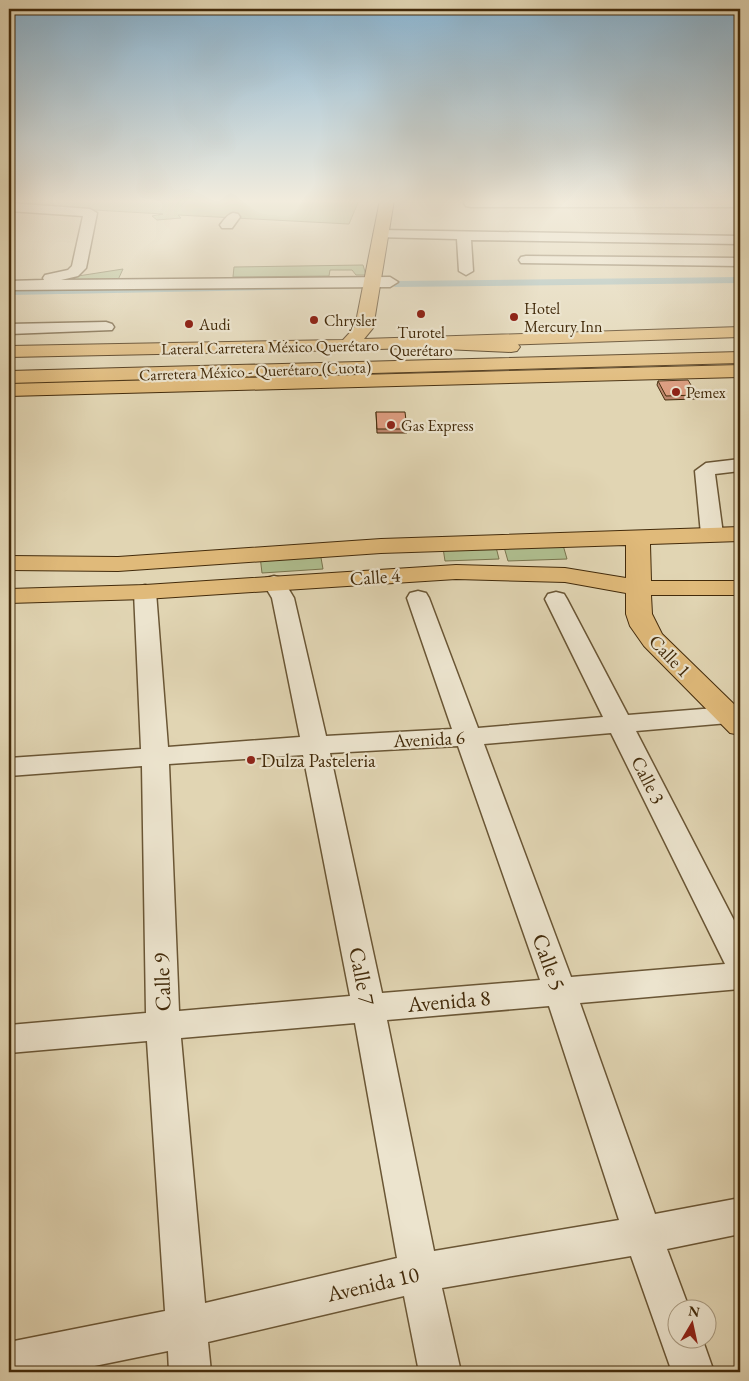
<svg xmlns="http://www.w3.org/2000/svg" width="749" height="1381" font-family="'EB Garamond',serif">
  <rect width="100%" height="100%" fill="#e1d5b3"/>
  <filter id="stains"><feTurbulence type="fractalNoise" baseFrequency=".004" numOctaves="4"/><feColorMatrix values="0 0 0 0 .2 0 0 0 0 .09 0 0 0 0 .02 0 0 0 .5 -.17"/></filter>
  <radialGradient id="worn" r=".72"><stop offset=".6" stop-color="#630" stop-opacity="0"/><stop offset="1" stop-color="#630" stop-opacity=".3"/></radialGradient>
  <path fill="#afbe8f" stroke="#79744d" d="M 9,200 L 359,200 L 349,224 L 178,215 L 181,218 L 157,220 L 152,216 L 163,214 L 9,205 Z
    M 363,265 L 366,275 L 356,275 L 352,270 L 330,270 L 329,276 L 233,277 L 234,267 Z
    M 123,269 L 117,282 L 46,281 Z
    M 563,545 L 567,559 L 508,561 L 504,547 Z
    M 496,547 L 499,559 L 445,561 L 443,548 Z
    M 320,552 L 323,569 L 262,573 L 260,556 Z"/>
  <g fill="none" stroke-linecap="round" stroke-linejoin="round">
    <path fill="#98b6b7" fill-rule="evenodd" d="M 740,277 L 740,283 L 395,287 L 389,284 L 395,281 Z
      M 315,284 L 321,287 L 319,289 L 9,295 L 9,289 Z"/>
    <defs>
      <path id="minor" d="M 466,200 L 740,200 L 740,207 L 471,207 L 466,206 L 464,203 Z
        M 9,203 L 90,209 L 97,213 L 86,268 L 78,276 L 61,280 L 390,277 L 398,282 L 390,287 L 9,290 L 9,281 L 44,280 L 43,278 L 45,275 L 68,270 L 72,266 L 83,216 L 9,211 Z
        M 233,213 L 238,214 L 240,217 L 232,228 L 222,228 L 220,225 C 224,220 227,215 233,213 Z
        M 381,230 L 740,236 L 740,244 L 471,240 L 473,271 L 466,275 L 459,271 L 457,239 L 376,237 L 374,234 Z
        M 526,256 L 740,258 L 740,266 L 521,263 L 519,260 L 521,257 Z
        M 106,322 L 112,324 L 114,327 L 112,330 L 9,334 L 9,324 Z
        M 740,459 L 740,471 L 715,474 L 723,534 L 719,538 L 712,540 L 705,538 L 701,534 L 695,471 L 706,463 Z
        M 274,576 L 282,578 L 294,598 L 326,736 L 452,729 L 407,598 L 410,593 L 418,591 L 426,593 L 429,598 L 478,728 L 603,717 L 545,599 L 548,594 L 556,592 L 564,594 L 567,599 L 628,715 L 740,706 L 740,722 L 636,731 L 740,932 L 740,989 L 580,1003 L 655,1214 L 740,1198 L 740,1234 L 667,1249 L 689,1308 L 676,1308 L 676,1338 L 702,1338 L 714,1372 L 672,1372 L 631,1256 L 442,1288 L 461,1372 L 419,1372 L 404,1296 L 208,1342 L 211,1372 L 169,1372 L 168,1351 L 65,1372 L 9,1372 L 9,1342 L 165,1311 L 147,1041 L 9,1053 L 9,1025 L 146,1013 L 142,766 L 9,776 L 9,758 L 141,749 L 134,592 L 137,587 L 145,585 L 153,587 L 156,592 L 168,747 L 300,737 L 272,598 L 263,583 L 266,578 ZM 611,733 L 724,962 L 725,964 L 571,977 L 484,744 ZM 458,746 L 540,980 L 382,993 L 330,753 ZM 303,755 L 350,996 L 179,1011 L 169,764 ZM 549,1006 L 619,1220 L 434,1251 L 387,1020 ZM 355,1023 L 397,1258 L 205,1303 L 181,1038 Z"/>
      <path id="major" d="M 380,200 L 394,200 L 373,328 L 364,339 L 740,327 L 740,337 L 348,350 L 9,357 L 9,346 L 343,340 L 355,327 Z
        M 740,365 L 740,377 L 9,396 L 9,384 Z
        M 740,527 L 740,541 L 650,544 L 651,581 L 740,581 L 740,595 L 651,595 L 652,614 L 662,634 L 740,710 L 740,735 L 730,733 L 644,646 L 630,626 L 626,614 L 626,593 L 565,582 L 456,579 L 145,599 L 9,603 L 9,589 L 145,585 L 456,565 L 565,568 L 626,578 L 626,545 L 381,553 L 118,571 L 9,570 L 9,556 L 118,557 L 381,539 Z"/>
      <path id="highway" d="M 406,338 L 511,342 L 517,343 L 520,347 L 517,351 L 511,352 L 400,347 L 397,343 L 400,339 Z
        M 740,352 L 740,363 L 9,383 L 9,371 Z"/>
    </defs>
    <use href="#minor" stroke="#6a5635" stroke-width="3"/>
    <use href="#major" stroke="#432b0b" stroke-width="2"/>
    <use href="#highway" stroke="#432b0b" stroke-width="2"/>
    <use href="#minor" fill="#ece4ce" fill-rule="evenodd"/>
    <use href="#major" fill="#e0ba7a" fill-rule="evenodd"/>
    <use href="#highway" fill="#e0ba7a" fill-rule="evenodd"/>
  </g>
  <path fill="#bd866d" stroke="#432b0b" d="M 658,381 L 697,395 L 696,399 L 665,400 L 657,385 Z
    M 376,412 L 407,429 L 407,433 L 377,433 Z"/>
  <path fill="#dc9c7f" stroke="#432b0b" d="M 688,380 L 697,395 L 666,396 L 658,381 Z
    M 376,412 L 405,412 L 407,429 L 377,429 Z"/>
  <linearGradient id="sky" x2="0" y2="1"><stop stop-color="#88b5d4"/><stop offset="0.51" stop-color="#f2ecdd"/><stop offset="1" stop-color="#f2ecdd" stop-opacity="0"/></linearGradient>
  <rect width="749" height="394" fill="url(#sky)"/>
  <g fill="#8f2418" stroke="#ece4ce" stroke-width="2">
    <circle cx="421" cy="314" r="5"/>
    <circle cx="514" cy="317" r="5"/>
    <circle cx="314" cy="320" r="5"/>
    <circle cx="189" cy="324" r="5"/>
    <circle cx="676" cy="392" r="5"/>
    <circle cx="391" cy="425" r="5"/>
    <circle cx="251" cy="760" r="5"/>
  </g>
  <g text-anchor="middle" dominant-baseline="central" stroke-width="4.5" stroke-linejoin="round" paint-order="stroke">
    <g font-size="16" fill="#432b0b" stroke="#ece4ce" text-anchor="start">
      <text x="524" y="308">Hotel<tspan x="524" dy="18">Mercury Inn</tspan></text>
      <text x="324" y="320">Chrysler</text>
      <text x="199" y="324">Audi</text>
      <text x="421" y="332" text-anchor="middle">Turotel<tspan x="421" dy="18">Querétaro</tspan></text>
      <text x="686" y="392">Pemex</text>
      <text x="401" y="425">Gas Express</text>
    </g>
    <g font-size="16" fill="#432b0b" stroke="#ece4ce">
      <text transform="translate(270 347) rotate(-1)">Lateral Carretera México Querétaro</text>
      <text transform="translate(255 371) rotate(-2)">Carretera México - Querétaro (Cuota)</text>
    </g>
    <g font-size="19" fill="#432b0b" stroke="#ece4ce">
      <text transform="translate(375 577) rotate(-4)">Calle 4</text>
      <text transform="translate(670 656) rotate(46)">Calle 1</text>
      <text transform="translate(429 739) rotate(-3)">Avenida 6</text>
      <text transform="translate(648 780) rotate(63)">Calle 3</text>
    </g>
    <g font-size="19" fill="#432b0b" stroke="#ece4ce" text-anchor="start">
      <text x="261" y="760">Dulza Pasteleria</text>
    </g>
    <g font-size="22" fill="#432b0b" stroke="#ece4ce">
      <text transform="translate(549 962) rotate(70)">Calle 5</text>
      <text transform="translate(362 976) rotate(79)">Calle 7</text>
      <text transform="translate(162 982) rotate(-92)">Calle 9</text>
      <text transform="translate(449 1001) rotate(-5)">Avenida 8</text>
      <text transform="translate(373 1284) rotate(-13)">Avenida 10</text>
    </g>
  </g>
  <rect width="749" height="1381" fill="none" stroke="#e1d5b3" stroke-width="30"/>
  <rect x="10" y="10" width="729" height="1361" fill="none" stroke="#432b0b" stroke-width="2.5"/>
  <rect x="15" y="15" width="719" height="1351" fill="none" stroke="#432b0b"/>
  <g transform="translate(692 1324) rotate(9)"><circle r="24" fill="#ece4ce" stroke="#a89a80"/>
  <path d="M0-4L9 19L0 12L-9 19Z" fill="#8f2418"/>
  <text y="-8" font-size="14" font-weight="bold" text-anchor="middle" fill="#432b0b">N</text>
  </g>
  <rect width="100%" height="100%" filter="url(#stains)"/>
  <rect width="100%" height="100%" fill="url(#worn)"/>
</svg>
